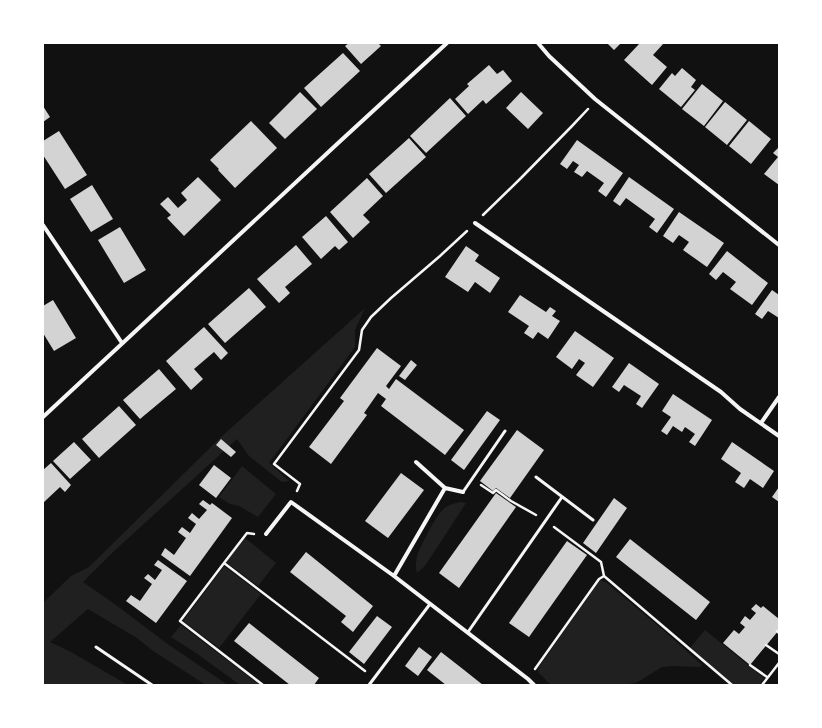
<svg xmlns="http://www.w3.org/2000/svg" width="822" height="728" font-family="'PT Sans',sans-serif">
  <rect width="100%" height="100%" fill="#111"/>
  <path fill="#202020" d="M 365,308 L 355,330 L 355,347 L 269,463 L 289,481 L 282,482 L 249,456 L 237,439 L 112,553 L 83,582 L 116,605 L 169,645 L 228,685 L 206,685 L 153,651 L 137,638 L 88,609 L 50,642 L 71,652 L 128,685 L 43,685 L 43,603 L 71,576 L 89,567 L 221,437 Z
    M 242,466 L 276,494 L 258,517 L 239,506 L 230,504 L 219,497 Z
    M 461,502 L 466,503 L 425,566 L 417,573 C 415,566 416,560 418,553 C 424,541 435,515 446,507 C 451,504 456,503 461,502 Z
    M 245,538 L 276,563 L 258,586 L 226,562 Z
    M 224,566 L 261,594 L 219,648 L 183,621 Z
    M 600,580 L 607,583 L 662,629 L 702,665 L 700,667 L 672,666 L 662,667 L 641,680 L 635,683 L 623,685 L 551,685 L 539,673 L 538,670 L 539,667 Z
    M 181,625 L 260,685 L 240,685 L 196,653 L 171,637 Z
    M 705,630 L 764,678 L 759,685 L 733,685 L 690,648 Z"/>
  <path fill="#d3d3d3" d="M 349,43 L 378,43 L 381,46 L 361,64 L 345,46 Z
    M 607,43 L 621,43 L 614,50 Z
    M 640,43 L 664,43 L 653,55 L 667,67 L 652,85 L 624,60 Z
    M 343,53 L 360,71 L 321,107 L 304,88 Z
    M 489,65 L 497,74 L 503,70 L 512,81 L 486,104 L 483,100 L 468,114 L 455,99 L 469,86 L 467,84 Z
    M 682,68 L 696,80 L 691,87 L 695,90 L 681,107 L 659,89 L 672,73 L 675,76 Z
    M 702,84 L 723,101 L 704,126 L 682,109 Z
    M 300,92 L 317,109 L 285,139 L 269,123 Z
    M 521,92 L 543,113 L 528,129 L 506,108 Z
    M 450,98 L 466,116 L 426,153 L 410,136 Z
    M 725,102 L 747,120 L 727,145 L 705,127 Z
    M 43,106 L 50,117 L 43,122 Z
    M 251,121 L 277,148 L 235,188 L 218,170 L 219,169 L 210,160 Z
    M 749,121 L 771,139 L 751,164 L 729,146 Z
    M 59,131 L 87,175 L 65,189 L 43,155 L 43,141 Z
    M 409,138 L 426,157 L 386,193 L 369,174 Z
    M 577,140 L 623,173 L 606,197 L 598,191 L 604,183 L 587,171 L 582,177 L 574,172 L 579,165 L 573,161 L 567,169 L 560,164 Z
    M 779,147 L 779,185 L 764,174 L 778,157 L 773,153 Z
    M 198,177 L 221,200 L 184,236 L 167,218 L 171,215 L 160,204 L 168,197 L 178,208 L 187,200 L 181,193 Z
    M 629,177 L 674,209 L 657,233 L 649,227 L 655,219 L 626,198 L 620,206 L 613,201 Z
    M 367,178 L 383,196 L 363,215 L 370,222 L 353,238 L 330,212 Z
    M 92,185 L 113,219 L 91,232 L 70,199 Z
    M 679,212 L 724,243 L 707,267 L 683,250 L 689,242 L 679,235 L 673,243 L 663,236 Z
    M 326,216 L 348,242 L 339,250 L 335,246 L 321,259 L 302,237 Z
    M 120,227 L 146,270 L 124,283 L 98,240 Z
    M 296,245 L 312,264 L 285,287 L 290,293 L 279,303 L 257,279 Z
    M 466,246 L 479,255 L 475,261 L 500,278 L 490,293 L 475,282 L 468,292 L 445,277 Z
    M 727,251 L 768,283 L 752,305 L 730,289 L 736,282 L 723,272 L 716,280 L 709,274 Z
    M 249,288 L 266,307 L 225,343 L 208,324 Z
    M 772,290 L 779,295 L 779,318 L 768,311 L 762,319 L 755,314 Z
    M 520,295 L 546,312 L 550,307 L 556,311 L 552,316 L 560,321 L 548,339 L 538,332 L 533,339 L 524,333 L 529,326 L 508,312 Z
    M 53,300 L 76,338 L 54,351 L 43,333 L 43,306 Z
    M 204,327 L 228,353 L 221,360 L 214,352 L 194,369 L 203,379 L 191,390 L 166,361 Z
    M 575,331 L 614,358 L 593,387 L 576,375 L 585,363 L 579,359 L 572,369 L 556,357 Z
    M 377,348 L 401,366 L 386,386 L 389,389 L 396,379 L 464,430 L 445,455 L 381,406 L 386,399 L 378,393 L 364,413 L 367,415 L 331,464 L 309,447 L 344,401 L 340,398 Z
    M 411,360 L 417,365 L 405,380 L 399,376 Z
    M 629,363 L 659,384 L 642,408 L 636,404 L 641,396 L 624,385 L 619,392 L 612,387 Z
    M 159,369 L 176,389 L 140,419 L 123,400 Z
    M 673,394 L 712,420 L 695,446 L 689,442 L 695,434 L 685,427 L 682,432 L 673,426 L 667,435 L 661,431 L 671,417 L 662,411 Z
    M 119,406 L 136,425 L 99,458 L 82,439 Z
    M 487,411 L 500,420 L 464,470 L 451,460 Z
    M 517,430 L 544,450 L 510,498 L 496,488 L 493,491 L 480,481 Z
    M 221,439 L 236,452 L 231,457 L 216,445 Z
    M 74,442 L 91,460 L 70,479 L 53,461 Z
    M 732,442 L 774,471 L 763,488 L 750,479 L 744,488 L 735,482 L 741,473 L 721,459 Z
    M 51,463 L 71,485 L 65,492 L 60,487 L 43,503 L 43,470 Z
    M 214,465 L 231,478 L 216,498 L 199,485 Z
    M 401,473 L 424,490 L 388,538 L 365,521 Z
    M 779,487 L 779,502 L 772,497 Z
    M 496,493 L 516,507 L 459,588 L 439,573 Z
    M 614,498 L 627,508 L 596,553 L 583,543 Z
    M 203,500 L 210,505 L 212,503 L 232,518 L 190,576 L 161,555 L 165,548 L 174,555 L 186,538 L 178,532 L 182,527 L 190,533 L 196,524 L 188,518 L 192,513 L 199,519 L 207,510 L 199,504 Z
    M 630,539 L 710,602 L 696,620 L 616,557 Z
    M 567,541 L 587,555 L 529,637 L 509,623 Z
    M 306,552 L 373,606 L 353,632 L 341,622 L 346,616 L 290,572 Z
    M 158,560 L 187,581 L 156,623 L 126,601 L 131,595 L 140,601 L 152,584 L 144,578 L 148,574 L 155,580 L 162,570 L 154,565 Z
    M 756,604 L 761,608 L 763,606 L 779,619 L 779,630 L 750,665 L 723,643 L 734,630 L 739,634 L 745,627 L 740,623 L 745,616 L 750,620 L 756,613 L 751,609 Z
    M 377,616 L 392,627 L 364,664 L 349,652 Z
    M 249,623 L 319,678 L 314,685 L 290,685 L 234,641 Z
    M 419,647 L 432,657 L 418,676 L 405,666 Z
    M 441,652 L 459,666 L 483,685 L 446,685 L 427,670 Z"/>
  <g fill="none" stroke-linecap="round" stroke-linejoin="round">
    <path stroke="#f5f5f5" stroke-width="2.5" d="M 483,215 L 521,178 L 572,126 L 588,109
      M 481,485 L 493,493 L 496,490 L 511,501 L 536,515
      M 297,491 L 300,484 L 274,464 L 359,350 L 362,330 L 371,317 L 391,298 L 440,256 L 467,231
      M 554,527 L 601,562 L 604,576
      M 254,534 L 247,533 L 224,563 L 180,621 L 263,685
      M 224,563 L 365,671
      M 777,631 L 779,633
      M 766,645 L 779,654
      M 750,665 L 767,677
      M 535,669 L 599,579 L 604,576 L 732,685
      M 762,685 L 779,663"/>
    <path stroke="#f5f5f5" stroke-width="3" d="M 536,477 L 593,520
      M 463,492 L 505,431
      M 468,632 L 562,497
      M 96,647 L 152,685
      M 369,685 L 430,604"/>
    <path stroke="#f5f5f5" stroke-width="4" d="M 538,43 L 549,56 L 595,99 L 779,245
      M 475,223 L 606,313 L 721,392 L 740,409 L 779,436
      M 43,225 L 122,343
      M 43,417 L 336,145 L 447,43
      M 761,423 L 779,397
      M 416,462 L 445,488 L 463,492
      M 266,534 L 291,502 L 394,576 L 528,679 L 534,685
      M 394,576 L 445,488"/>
  </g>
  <rect width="822" height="728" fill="none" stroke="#ffffff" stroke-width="88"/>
</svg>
